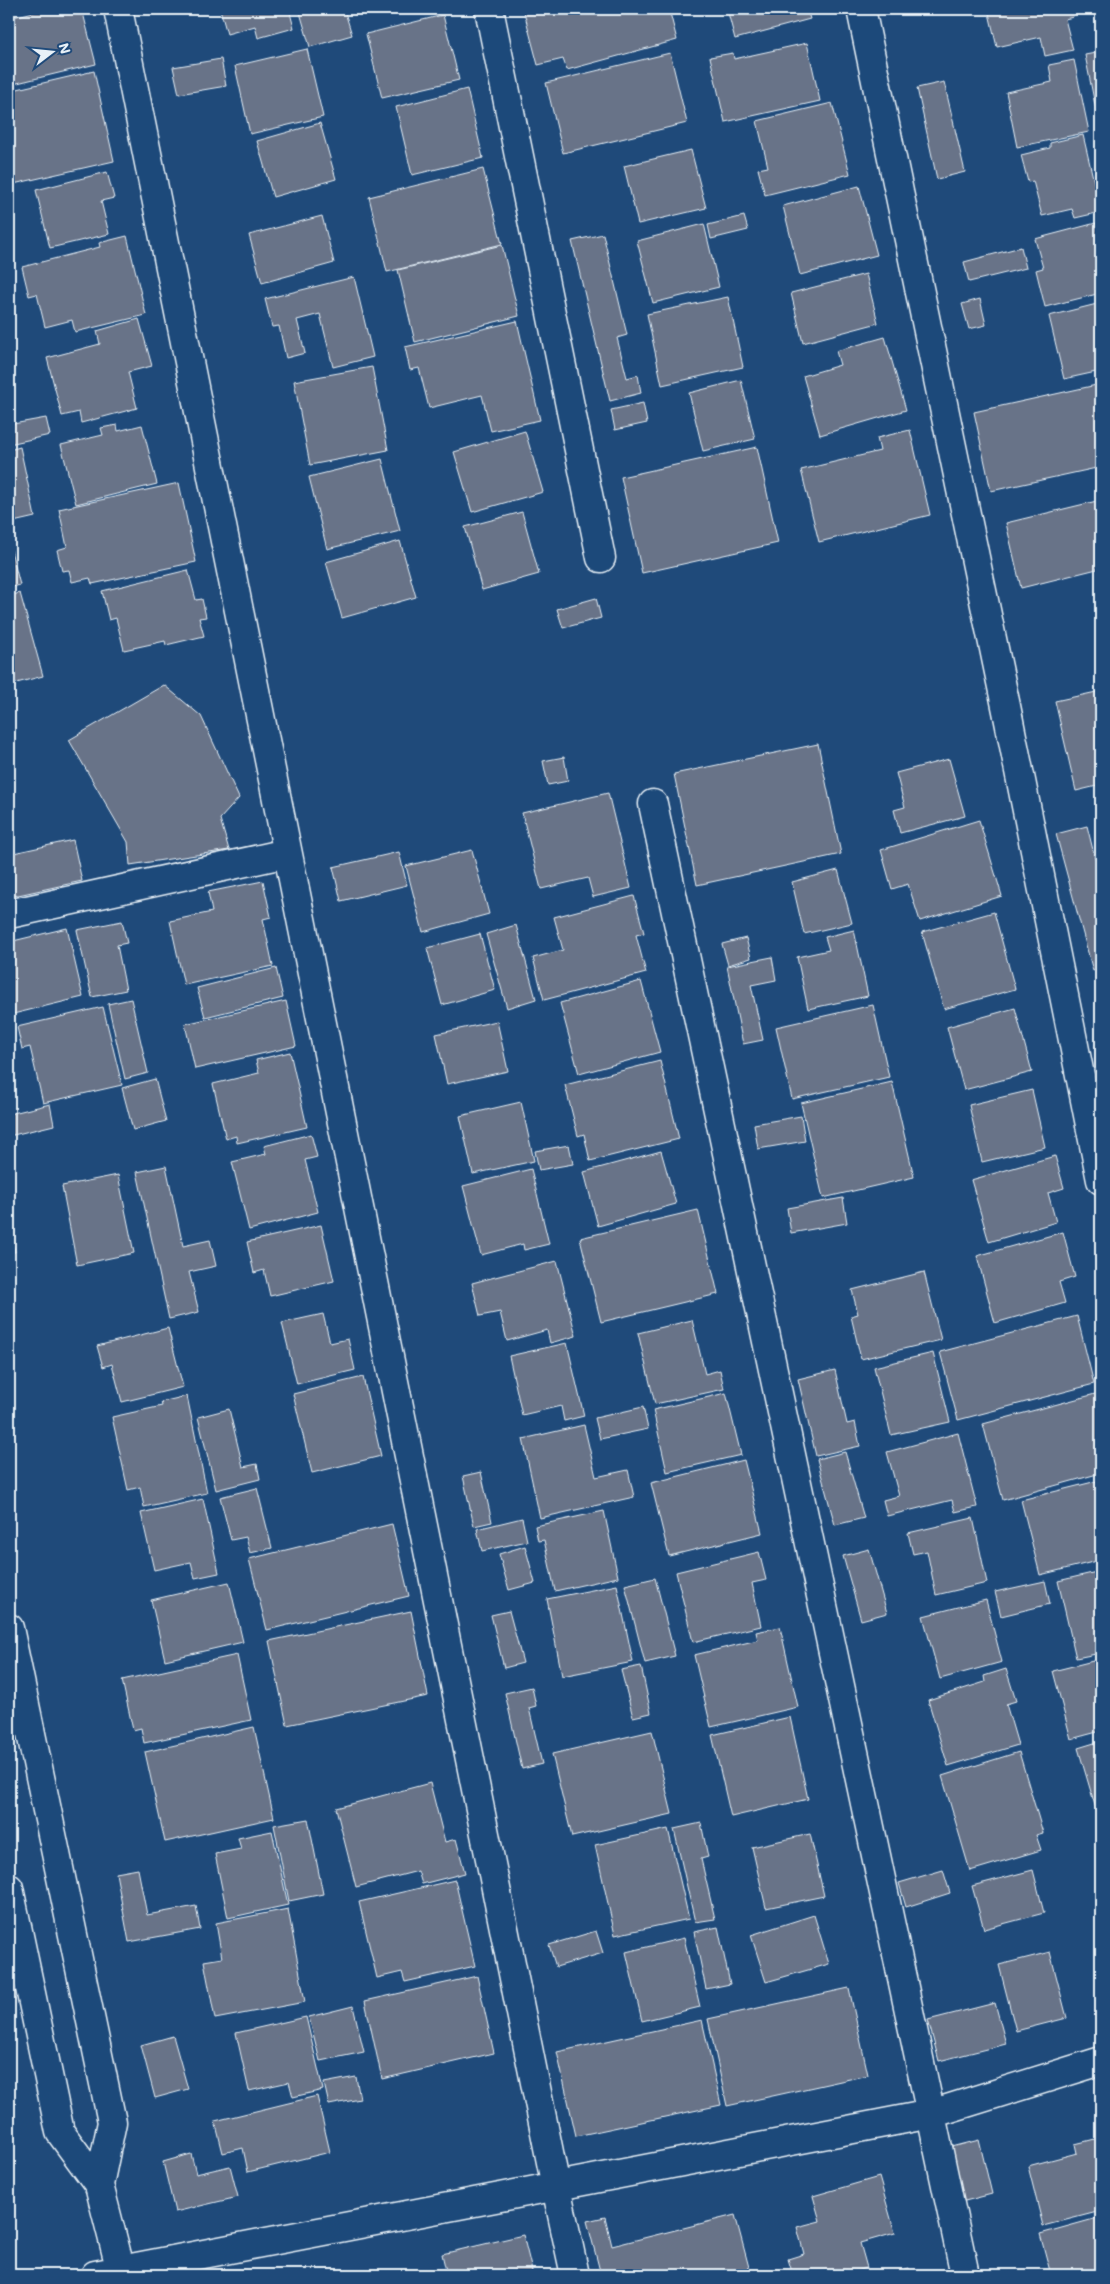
<svg xmlns="http://www.w3.org/2000/svg" width="1110" height="2284" font-family="Mali,sans-serif">
  <rect width="100%" height="100%" fill="#1f4a7a"/>
  <filter id="ink" filterUnits="userSpaceOnUse"><feTurbulence type="fractalNoise" baseFrequency=".02" numOctaves="2"/><feDisplacementMap in="SourceGraphic" scale="10" xChannelSelector="R" yChannelSelector="G"/><feConvolveMatrix kernelMatrix="1 2 1 2 8 2 1 2 1" color-interpolation-filters="sRGB"/></filter>
  <g filter="url(#ink)">
    <path fill="#687388" stroke="#e8f1f8" d="M 38,9 L 82,9 L 96,64 L 9,85 L 9,18 L 38,11 Z
      M 220,9 L 289,9 L 294,28 L 258,38 L 255,26 L 227,34 Z
      M 299,9 L 344,9 L 352,35 L 310,47 Z
      M 535,9 L 669,9 L 677,40 L 567,70 L 563,59 L 538,65 L 524,12 Z
      M 727,9 L 807,9 L 810,19 L 735,39 Z
      M 988,9 L 1071,9 L 1073,17 L 1065,19 L 1073,50 L 1045,56 L 1041,37 L 997,47 Z
      M 443,15 L 459,80 L 382,98 L 366,34 Z
      M 807,43 L 820,101 L 725,122 L 710,57 L 733,53 L 734,59 Z
      M 307,49 L 323,117 L 250,134 L 235,66 Z
      M 1101,52 L 1101,135 L 1085,55 Z
      M 670,53 L 687,123 L 563,153 L 546,83 Z
      M 221,59 L 226,86 L 179,94 L 173,67 Z
      M 1074,60 L 1089,132 L 1017,147 L 1006,92 L 1052,82 L 1049,65 Z
      M 94,71 L 114,161 L 9,185 L 9,91 Z
      M 944,82 L 965,172 L 937,179 L 917,88 Z
      M 467,89 L 483,158 L 412,175 L 396,107 Z
      M 832,103 L 850,174 L 765,195 L 758,169 L 768,167 L 757,121 Z
      M 320,123 L 336,179 L 273,197 L 257,141 Z
      M 1083,135 L 1101,212 L 1075,218 L 1072,209 L 1042,216 L 1033,181 L 1028,182 L 1021,155 L 1050,148 L 1050,143 Z
      M 691,150 L 706,208 L 638,224 L 624,166 Z
      M 483,169 L 502,244 L 387,272 L 369,197 Z
      M 107,172 L 114,198 L 101,201 L 109,234 L 50,248 L 36,190 Z
      M 859,186 L 877,255 L 800,275 L 783,206 Z
      M 322,216 L 334,263 L 262,283 L 249,235 Z
      M 744,216 L 748,230 L 711,239 L 708,225 Z
      M 1096,223 L 1101,242 L 1101,293 L 1045,307 L 1036,270 L 1043,268 L 1035,239 Z
      M 704,224 L 719,287 L 653,303 L 637,241 Z
      M 603,234 L 627,335 L 617,338 L 627,378 L 638,375 L 641,393 L 610,401 L 572,241 Z
      M 127,236 L 146,315 L 75,332 L 72,320 L 45,327 L 37,294 L 29,296 L 22,267 L 100,247 L 99,243 Z
      M 502,245 L 519,316 L 415,342 L 398,270 Z
      M 1021,247 L 1026,268 L 969,282 L 964,262 Z
      M 866,274 L 878,323 L 803,343 L 791,293 Z
      M 354,277 L 373,357 L 333,367 L 320,314 L 297,320 L 305,353 L 286,358 L 279,326 L 272,327 L 265,299 Z
      M 728,297 L 743,367 L 662,385 L 647,314 Z
      M 980,299 L 986,325 L 969,329 L 962,304 Z
      M 1101,303 L 1101,378 L 1098,379 L 1096,372 L 1064,379 L 1049,316 Z
      M 139,319 L 152,366 L 128,372 L 137,408 L 81,423 L 79,412 L 62,416 L 47,358 L 100,344 L 97,331 Z
      M 517,321 L 540,420 L 491,431 L 482,395 L 429,408 L 419,368 L 410,370 L 405,347 Z
      M 885,337 L 906,410 L 820,435 L 803,376 L 840,365 L 836,351 Z
      M 372,367 L 388,450 L 310,465 L 294,381 Z
      M 741,380 L 755,439 L 703,451 L 689,393 Z
      M 1101,384 L 1101,467 L 991,491 L 974,412 Z
      M 9,403 L 13,424 L 46,418 L 50,435 L 9,444 Z
      M 643,403 L 647,423 L 615,430 L 611,410 Z
      M 117,425 L 118,431 L 142,425 L 157,484 L 76,504 L 61,445 L 103,435 L 101,428 Z
      M 910,430 L 930,515 L 819,542 L 801,470 L 880,451 L 877,438 Z
      M 525,431 L 543,492 L 472,512 L 454,452 Z
      M 20,447 L 35,517 L 9,523 L 9,450 Z
      M 757,447 L 778,543 L 642,573 L 621,477 Z
      M 382,459 L 400,531 L 327,549 L 309,477 Z
      M 179,483 L 196,562 L 92,584 L 90,578 L 72,582 L 69,570 L 62,571 L 57,550 L 67,547 L 59,509 Z
      M 1101,500 L 1101,568 L 1021,588 L 1006,523 Z
      M 522,512 L 539,574 L 482,590 L 465,527 Z
      M 400,541 L 416,597 L 342,618 L 326,562 Z
      M 9,543 L 20,585 L 9,588 Z
      M 188,570 L 196,600 L 202,599 L 206,617 L 199,618 L 204,636 L 166,645 L 165,641 L 124,650 L 116,618 L 109,620 L 102,591 Z
      M 20,593 L 43,676 L 9,685 L 9,596 Z
      M 596,598 L 601,618 L 563,628 L 557,609 Z
      M 164,685 L 201,716 L 239,798 L 220,819 L 229,850 L 130,865 L 128,842 L 69,740 Z
      M 1101,691 L 1101,785 L 1076,791 L 1055,701 Z
      M 818,744 L 841,854 L 697,885 L 674,774 Z
      M 564,757 L 568,781 L 548,785 L 543,761 Z
      M 949,759 L 965,816 L 900,833 L 894,810 L 905,807 L 896,773 Z
      M 608,793 L 631,888 L 593,897 L 588,878 L 541,889 L 522,813 Z
      M 979,820 L 1002,896 L 920,921 L 908,884 L 892,889 L 881,850 Z
      M 1087,826 L 1101,882 L 1101,968 L 1093,971 L 1056,834 Z
      M 73,840 L 82,881 L 9,897 L 9,854 Z
      M 472,850 L 489,914 L 423,932 L 406,866 Z
      M 399,852 L 407,885 L 341,901 L 333,867 Z
      M 838,870 L 852,923 L 804,934 L 792,882 Z
      M 263,881 L 271,917 L 263,919 L 273,966 L 184,985 L 170,921 L 212,912 L 208,892 Z
      M 634,896 L 644,933 L 636,935 L 646,973 L 544,1000 L 533,958 L 563,950 L 554,917 Z
      M 994,912 L 1015,989 L 944,1009 L 922,932 Z
      M 122,921 L 127,943 L 117,945 L 126,990 L 92,997 L 77,930 Z
      M 516,925 L 536,999 L 507,1008 L 486,934 Z
      M 67,928 L 83,997 L 9,1015 L 9,942 Z
      M 854,930 L 868,996 L 808,1009 L 797,957 L 829,950 L 825,937 Z
      M 480,934 L 495,990 L 442,1005 L 427,948 Z
      M 746,938 L 751,958 L 728,965 L 722,944 Z
      M 772,957 L 776,980 L 751,985 L 763,1040 L 743,1044 L 727,966 Z
      M 276,968 L 283,998 L 205,1017 L 197,988 Z
      M 641,981 L 660,1052 L 579,1074 L 560,1003 Z
      M 131,999 L 148,1073 L 125,1079 L 108,1004 Z
      M 286,1001 L 296,1046 L 195,1069 L 185,1024 Z
      M 873,1005 L 889,1077 L 792,1099 L 776,1027 Z
      M 103,1007 L 122,1085 L 43,1103 L 30,1047 L 22,1049 L 17,1027 Z
      M 1015,1008 L 1032,1072 L 964,1090 L 947,1027 Z
      M 497,1021 L 508,1071 L 447,1084 L 436,1034 Z
      M 290,1052 L 307,1127 L 237,1143 L 236,1136 L 226,1139 L 213,1084 L 259,1073 L 256,1060 Z
      M 660,1061 L 679,1139 L 590,1161 L 584,1134 L 578,1136 L 565,1085 Z
      M 155,1079 L 166,1121 L 133,1130 L 122,1088 Z
      M 892,1082 L 914,1177 L 823,1198 L 801,1103 Z
      M 1032,1090 L 1045,1147 L 982,1162 L 969,1105 Z
      M 521,1102 L 534,1161 L 473,1174 L 460,1116 Z
      M 50,1104 L 54,1125 L 9,1136 L 9,1114 Z
      M 801,1116 L 805,1141 L 758,1149 L 754,1124 Z
      M 311,1134 L 317,1157 L 305,1160 L 318,1212 L 249,1230 L 232,1162 L 266,1154 L 264,1146 Z
      M 569,1145 L 573,1164 L 539,1170 L 535,1151 Z
      M 661,1151 L 676,1204 L 598,1226 L 584,1172 Z
      M 1055,1156 L 1064,1188 L 1048,1193 L 1056,1222 L 989,1242 L 971,1180 Z
      M 166,1166 L 183,1246 L 210,1240 L 216,1266 L 189,1272 L 199,1312 L 169,1319 L 137,1172 Z
      M 531,1169 L 549,1244 L 524,1250 L 523,1244 L 481,1255 L 463,1186 Z
      M 118,1175 L 134,1253 L 77,1265 L 62,1186 Z
      M 843,1198 L 847,1223 L 791,1233 L 787,1208 Z
      M 698,1210 L 718,1294 L 601,1322 L 580,1238 Z
      M 9,1225 L 15,1252 L 9,1253 Z
      M 321,1225 L 334,1281 L 270,1296 L 264,1270 L 254,1273 L 247,1242 Z
      M 1063,1232 L 1075,1277 L 1059,1282 L 1065,1303 L 995,1323 L 977,1256 Z
      M 557,1261 L 576,1336 L 550,1343 L 547,1330 L 507,1341 L 500,1312 L 480,1316 L 472,1283 Z
      M 924,1272 L 941,1340 L 861,1359 L 851,1316 L 858,1314 L 852,1290 Z
      M 323,1314 L 330,1343 L 348,1339 L 355,1370 L 297,1384 L 282,1323 Z
      M 1077,1316 L 1094,1384 L 958,1420 L 940,1352 Z
      M 692,1320 L 705,1374 L 720,1370 L 724,1389 L 655,1404 L 638,1333 Z
      M 168,1328 L 183,1387 L 122,1402 L 112,1364 L 103,1367 L 97,1346 Z
      M 567,1343 L 584,1416 L 564,1421 L 561,1406 L 522,1415 L 509,1356 Z
      M 933,1353 L 950,1422 L 891,1435 L 874,1367 Z
      M 835,1370 L 847,1424 L 855,1422 L 860,1446 L 816,1456 L 798,1379 Z
      M 363,1377 L 381,1456 L 312,1473 L 293,1394 Z
      M 726,1393 L 741,1455 L 667,1472 L 653,1410 Z
      M 1099,1393 L 1101,1401 L 1101,1473 L 1003,1500 L 983,1424 Z
      M 187,1396 L 207,1493 L 144,1507 L 140,1487 L 128,1490 L 112,1417 L 162,1406 L 161,1402 Z
      M 643,1407 L 648,1429 L 600,1439 L 595,1418 Z
      M 229,1409 L 243,1467 L 257,1464 L 260,1479 L 216,1490 L 198,1417 Z
      M 584,1425 L 596,1477 L 628,1470 L 634,1497 L 540,1518 L 523,1439 Z
      M 958,1433 L 977,1507 L 955,1512 L 952,1500 L 887,1516 L 883,1500 L 899,1496 L 887,1452 Z
      M 845,1452 L 864,1518 L 835,1525 L 817,1459 Z
      M 744,1460 L 762,1533 L 669,1556 L 651,1483 Z
      M 481,1472 L 492,1522 L 474,1526 L 463,1476 Z
      M 1101,1480 L 1101,1560 L 1040,1575 L 1021,1500 Z
      M 257,1488 L 272,1548 L 250,1553 L 246,1537 L 231,1540 L 220,1497 Z
      M 203,1499 L 219,1573 L 195,1578 L 191,1562 L 154,1570 L 141,1513 Z
      M 604,1511 L 618,1577 L 555,1591 L 544,1540 L 538,1541 L 535,1526 Z
      M 522,1518 L 527,1541 L 482,1551 L 477,1529 Z
      M 973,1518 L 987,1583 L 936,1595 L 927,1551 L 913,1554 L 908,1533 Z
      M 392,1524 L 409,1596 L 267,1630 L 249,1559 Z
      M 525,1546 L 535,1583 L 509,1590 L 499,1554 Z
      M 869,1549 L 887,1613 L 861,1620 L 843,1556 Z
      M 759,1552 L 766,1580 L 752,1583 L 761,1626 L 693,1642 L 676,1572 Z
      M 1101,1571 L 1101,1653 L 1076,1658 L 1058,1581 Z
      M 655,1578 L 675,1656 L 645,1663 L 625,1585 Z
      M 1045,1581 L 1050,1604 L 1001,1616 L 995,1592 Z
      M 229,1582 L 243,1642 L 165,1660 L 151,1600 Z
      M 617,1585 L 633,1662 L 562,1676 L 547,1599 Z
      M 986,1600 L 1002,1662 L 940,1679 L 923,1616 Z
      M 411,1611 L 428,1696 L 287,1725 L 269,1641 Z
      M 509,1611 L 523,1663 L 504,1668 L 491,1615 Z
      M 780,1627 L 798,1707 L 711,1727 L 694,1655 L 758,1640 L 756,1632 Z
      M 237,1655 L 251,1720 L 144,1743 L 141,1728 L 133,1730 L 122,1680 Z
      M 1101,1659 L 1101,1731 L 1071,1739 L 1053,1671 Z
      M 641,1666 L 651,1713 L 633,1717 L 621,1670 Z
      M 1006,1669 L 1016,1701 L 1006,1704 L 1018,1745 L 948,1766 L 928,1700 L 985,1682 L 984,1676 Z
      M 532,1687 L 536,1706 L 529,1708 L 542,1764 L 522,1769 L 505,1693 Z
      M 790,1717 L 808,1799 L 731,1817 L 712,1735 Z
      M 254,1727 L 274,1818 L 165,1842 L 145,1752 Z
      M 652,1731 L 672,1814 L 572,1837 L 552,1754 Z
      M 1101,1741 L 1101,1818 L 1099,1819 L 1078,1748 Z
      M 1019,1752 L 1043,1833 L 1036,1835 L 1041,1850 L 970,1871 L 942,1776 Z
      M 430,1783 L 445,1842 L 456,1839 L 465,1873 L 422,1884 L 418,1871 L 356,1887 L 336,1808 Z
      M 308,1819 L 323,1894 L 289,1901 L 274,1825 Z
      M 701,1823 L 708,1857 L 701,1859 L 715,1919 L 695,1922 L 674,1829 Z
      M 668,1829 L 689,1919 L 615,1935 L 595,1845 Z
      M 272,1831 L 288,1905 L 228,1918 L 215,1854 L 241,1849 L 238,1838 Z
      M 810,1834 L 824,1896 L 766,1908 L 752,1847 Z
      M 138,1869 L 147,1915 L 196,1906 L 200,1929 L 129,1942 L 116,1873 Z
      M 943,1870 L 950,1893 L 906,1907 L 899,1883 Z
      M 1033,1870 L 1044,1913 L 984,1929 L 972,1886 Z
      M 455,1880 L 475,1966 L 405,1982 L 402,1972 L 377,1978 L 359,1902 Z
      M 288,1909 L 305,2002 L 215,2019 L 204,1961 L 222,1958 L 216,1923 Z
      M 814,1915 L 829,1964 L 766,1982 L 751,1935 Z
      M 718,1927 L 730,1984 L 706,1989 L 694,1932 Z
      M 596,1931 L 603,1953 L 556,1967 L 549,1945 Z
      M 684,1938 L 700,2007 L 642,2021 L 626,1952 Z
      M 1050,1952 L 1067,2018 L 1016,2031 L 999,1965 Z
      M 477,1976 L 494,2053 L 382,2079 L 365,2001 Z
      M 849,1988 L 868,2075 L 727,2106 L 708,2019 Z
      M 995,2003 L 1006,2044 L 939,2061 L 928,2020 Z
      M 353,2006 L 364,2052 L 320,2061 L 309,2017 Z
      M 306,2017 L 323,2090 L 293,2097 L 289,2082 L 249,2091 L 236,2033 Z
      M 702,2020 L 721,2105 L 576,2136 L 557,2052 Z
      M 173,2036 L 188,2089 L 155,2098 L 141,2045 Z
      M 356,2077 L 360,2099 L 329,2105 L 324,2083 Z
      M 317,2096 L 330,2152 L 248,2172 L 243,2148 L 223,2153 L 215,2121 Z
      M 1101,2126 L 1101,2211 L 1043,2226 L 1028,2166 L 1077,2153 L 1075,2144 L 1099,2138 L 1096,2127 Z
      M 979,2140 L 992,2194 L 961,2202 L 948,2148 Z
      M 191,2154 L 196,2174 L 230,2166 L 238,2197 L 175,2212 L 163,2162 Z
      M 879,2177 L 895,2233 L 860,2243 L 867,2268 L 843,2275 L 793,2275 L 788,2259 L 804,2254 L 797,2227 L 820,2221 L 813,2196 Z
      M 735,2215 L 751,2275 L 601,2275 L 587,2221 L 605,2217 L 612,2246 Z
      M 1101,2217 L 1101,2275 L 1051,2275 L 1040,2234 Z
      M 523,2235 L 533,2275 L 447,2275 L 442,2254 Z
      M 909,2268 L 911,2275 L 883,2275 Z"/>
    <g fill="none" stroke-linecap="round" stroke-linejoin="round">
      <defs>
        <path id="street" d="M 118,9 L 556,2187 L 575,2275
          M 489,9 L 601,558
          M 861,9 L 1007,711 L 1101,1180
          M 653,804 L 965,2275
          M 9,914 L 287,853
          M 9,1628 L 112,2122 L 99,2185
          M 9,1888 L 60,2132 L 99,2185 L 122,2275
          M 95,2275 L 931,2114 L 1101,2061"/>
      </defs>
      <use href="#street" stroke="#e8f1f8" stroke-width="31"/>
      <use href="#street" stroke="#1f4a7a" stroke-width="28"/>
    </g>
  </g>
  <rect width="1110" height="2284" fill="none" stroke="#1f4a7a" stroke-width="30"/>
  <rect x="15" y="15" width="1080" height="2254" fill="none" stroke="#e8f1f8" stroke-width="2" filter="url(#ink)"/>
  <g transform="translate(52 52) rotate(74)" stroke="#1f4a7a" stroke-width="4" paint-order="stroke">
  <path d="M0-4L9 19L0 12L-9 19Z" fill="#e8f1f8"/>
  <text y="-8" font-size="14" font-weight="bold" text-anchor="middle" fill="#e8f1f8">N</text>
  </g>
</svg>
